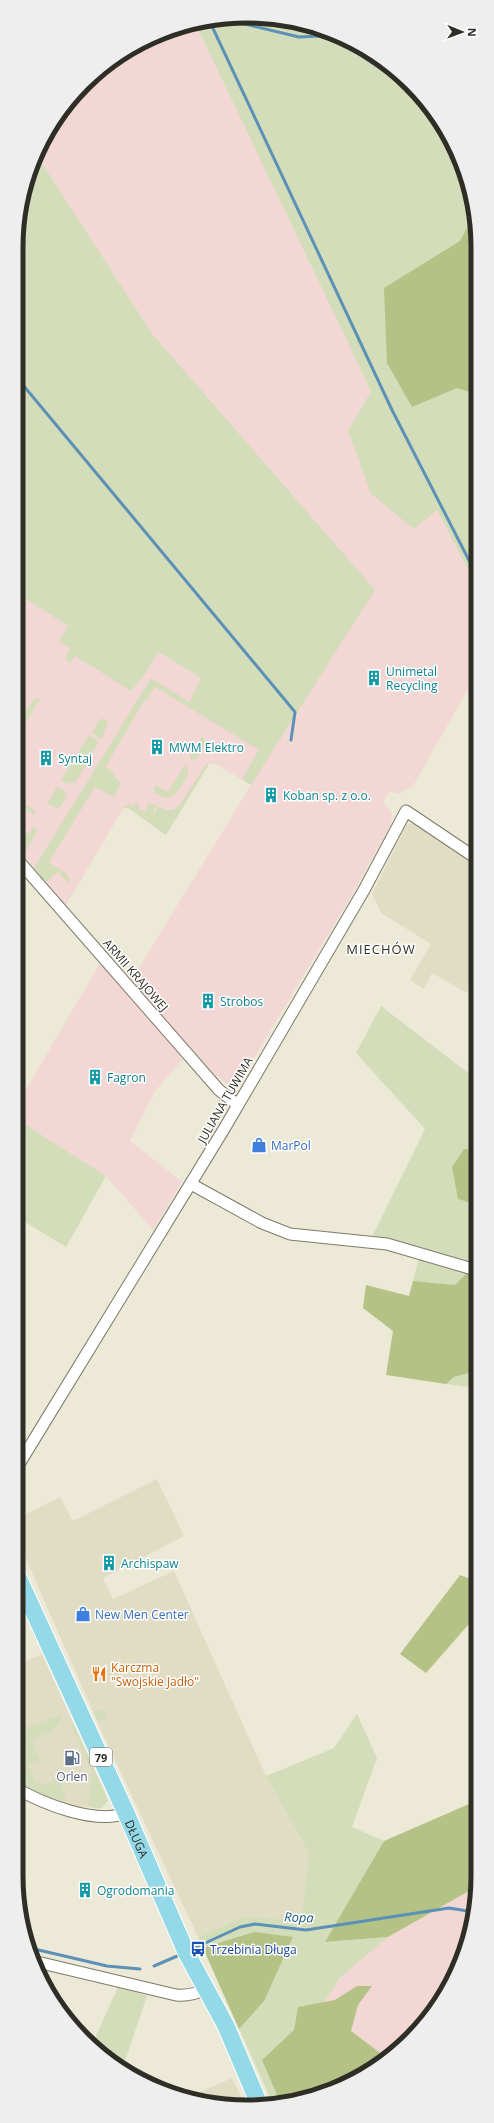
<svg xmlns="http://www.w3.org/2000/svg" width="494" height="2123" font-family="'Open Sans',sans-serif">
  <rect width="100%" height="100%" fill="#ece9d7"/>
  <path fill="#e1dcc4" d="M 424,823 L 476,863 L 476,980 L 467,993 L 432,973 L 424,989 L 410,980 L 431,944 L 381,913 L 372,894 L 407,824 Z
    M 157,1479 L 184,1536 L 103,1578 L 113,1599 L 174,1571 L 266,1776 L 309,1853 L 301,1920 L 243,1917 L 198,1937 L 102,1732 L 16,1536 L 16,1519 L 60,1497 L 73,1521 Z
    M 42,1654 L 108,1800 L 102,1808 L 57,1805 L 16,1782 L 16,1665 Z
    M 232,2078 L 245,2105 L 232,2106 L 191,2096 Z"/>
  <path fill="#f2d7d5" d="M 195,23 L 371,391 L 348,431 L 371,494 L 437,509 L 476,585 L 476,675 L 413,786 L 398,794 L 390,791 L 383,802 L 392,812 L 391,824 L 353,893 L 239,1083 L 231,1086 L 212,1073 L 131,981 L 251,785 L 216,764 L 209,764 L 166,835 L 128,808 L 123,809 L 66,905 L 17,847 L 18,594 L 144,674 L 158,652 L 201,678 L 190,702 L 272,753 L 153,335 L 38,157 L 47,131 L 107,64 L 187,24 Z
    M 100,963 L 183,1059 L 155,1091 L 130,1141 L 182,1182 L 153,1230 L 106,1176 L 17,1119 L 17,1105 Z
    M 476,1887 L 476,1906 L 447,1991 L 388,2059 L 337,2084 L 312,2021 L 340,1978 L 388,1937 Z"/>
  <path fill="#d4ddb9" d="M 277,18 L 349,40 L 411,84 L 454,145 L 476,217 L 476,585 L 437,510 L 414,529 L 371,494 L 348,431 L 371,391 L 195,23 Z
    M 38,157 L 153,335 L 375,590 L 251,785 L 242,779 L 259,750 L 155,687 L 147,700 L 145,699 L 106,766 L 115,773 L 113,775 L 120,782 L 119,788 L 114,797 L 95,787 L 49,862 L 67,874 L 69,878 L 68,883 L 58,872 L 46,882 L 34,868 L 151,678 L 189,702 L 201,678 L 158,652 L 145,674 L 131,691 L 75,656 L 70,663 L 65,659 L 70,648 L 59,641 L 68,626 L 18,594 L 18,217 Z
    M 37,698 L 40,699 L 17,737 L 17,725 L 34,699 Z
    M 100,719 L 105,719 L 108,723 L 101,740 L 92,732 Z
    M 89,735 L 99,742 L 76,782 L 68,784 L 61,780 Z
    M 203,736 L 206,743 L 198,757 L 193,760 L 189,759 Z
    M 207,763 L 209,764 L 166,835 L 128,808 L 122,808 L 130,804 L 132,807 L 135,806 L 134,803 L 138,802 L 138,809 L 146,811 L 148,803 L 157,805 L 153,812 L 155,813 L 158,806 C 167,811 172,812 179,806 Z
    M 185,765 L 188,769 C 189,779 176,797 166,798 L 156,794 L 154,790 L 155,785 L 168,792 Z
    M 57,787 L 64,791 L 67,795 L 61,807 L 59,806 L 57,809 L 47,803 Z
    M 18,800 L 36,811 L 34,814 L 17,805 Z
    M 17,826 L 29,834 L 33,827 L 37,831 L 24,855 L 17,850 Z
    M 381,1006 L 476,1079 L 476,1150 L 464,1149 L 458,1199 L 476,1205 L 476,1263 L 473,1266 L 372,1237 L 425,1129 L 356,1053 Z
    M 17,1119 L 106,1176 L 66,1247 L 17,1217 Z
    M 419,1258 L 468,1271 L 455,1285 L 413,1281 Z
    M 476,1371 L 476,1388 L 446,1384 L 454,1377 Z
    M 98,1710 L 105,1712 L 107,1718 L 98,1722 L 93,1712 Z
    M 62,1714 C 58,1733 45,1734 31,1741 L 40,1760 L 28,1765 L 36,1784 L 39,1783 L 41,1786 L 55,1780 L 60,1781 L 66,1795 L 63,1799 C 52,1804 26,1784 16,1778 L 16,1732 Z
    M 357,1714 L 377,1758 L 352,1827 L 384,1841 L 326,1942 L 388,1937 L 340,1978 L 312,2021 L 307,2099 L 272,2102 L 198,1937 L 243,1917 L 301,1920 L 309,1853 L 266,1776 L 334,1748 Z
    M 71,1724 L 73,1724 L 108,1800 L 102,1808 L 93,1808 L 88,1804 L 92,1772 Z
    M 118,1987 L 147,1996 L 123,2067 L 93,2043 Z"/>
  <path fill="#b5c286" d="M 475,213 L 476,394 L 457,388 L 412,407 L 387,363 L 384,288 L 460,241 Z
    M 464,1149 L 476,1150 L 476,1205 L 458,1199 L 452,1167 Z
    M 476,1263 L 476,1371 L 454,1377 L 446,1384 L 386,1375 L 393,1331 L 363,1308 L 366,1285 L 409,1296 L 413,1281 L 455,1285 Z
    M 460,1575 L 476,1581 L 476,1616 L 426,1673 L 400,1654 Z
    M 476,1670 L 476,1717 L 470,1700 Z
    M 476,1801 L 476,1887 L 388,1937 L 325,1942 L 384,1841 Z
    M 254,1932 L 293,1937 L 264,2001 L 239,2029 L 203,1948 Z
    M 357,1986 L 372,1986 L 358,2005 L 351,2031 L 388,2059 L 307,2099 L 280,2102 L 262,2060 L 294,2030 L 298,2007 L 335,2000 Z"/>
  <g fill="none" stroke-linecap="round" stroke-linejoin="round">
    <path stroke="#5b91b7" stroke-width="3" d="M 232,21 L 299,37 L 319,36 L 341,42 L 417,93
      M 210,22 L 392,410 L 476,574
      M 18,379 L 295,712 L 291,740
      M 30,1948 L 107,1966 L 140,1969
      M 190,1950 L 240,1927 L 255,1924 L 306,1930 L 449,1908 L 474,1912
      M 154,1966 L 182,1954"/>
    <defs>
      <path id="street" d="M 17,859 L 219,1090 L 238,1105
        M 191,1184 L 262,1223 L 290,1234 L 387,1244 L 476,1270
        M 16,1469 L 224,1129 L 364,890 L 406,811 L 476,858
        M 16,1788 C 43,1804 96,1825 126,1813
        M 33,1961 L 176,1995 C 188,1996 196,1994 206,1989"/>
      <g id="primary">
        <path id="s1" d="M 16,1573 L 126,1813 L 187,1954 L 226,2026 L 259,2104"/>
      </g>
    </defs>
    <use href="#street" stroke="#7d7a6a" stroke-width="13"/>
    <use href="#primary" stroke="#fff" stroke-width="19"/>
    <use href="#street" stroke="#fff" stroke-width="11"/>
    <use href="#primary" stroke="#94d9e7" stroke-width="17"/>
  </g>
  <defs>
    <symbol id="building-bare" viewBox="-9 -9 18 18"><path d="M-4-6H4V6H1V3H-1V6H-4ZM-2.5-4.3h1.7v1.8h-1.7ZM.8-4.3h1.7v1.8H.8ZM-2.5-1h1.7V.8h-1.7ZM.8-1h1.7V.8H.8Z" fill="#0f9aa8" stroke="#fff" stroke-width="2.5" paint-order="stroke"/></symbol>
    <symbol id="shop-bare" viewBox="-9 -9 18 18"><path d="M-5-2.5h2.3a2.7 3.5 0 0 1 5.4 0H5L5.5 6h-11ZM-1.5-2.5h3a1.5 2.3 0 0 0-3 0Z" fill="#3f7fe0" stroke="#fff" stroke-width="2.5" paint-order="stroke"/></symbol>
    <symbol id="restaurant-bare" viewBox="-9 -9 18 18"><path d="M-5-6h1v4h1v-4h1v4h1v-4h1v5L-1.5 .5V6h-2V.5L-5-1ZM5-6V6H3V1.5H1.5Q1.5-4 5-6Z" fill="#e8710a" stroke="#fff" stroke-width="2.5" paint-order="stroke"/></symbol>
    <symbol id="fuel-bare" viewBox="-9 -9 18 18"><path d="M-5.5-6h7V0h2V4h1.3V-2.5L3-4.5l.8-.8L6-3V5H2.5V1h-1V6h-7ZM-4.2-4.7v3.2H.2V-4.7Z" fill="#5c6f8a" stroke="#fff" stroke-width="2.5" paint-order="stroke"/></symbol>
    <symbol id="bus-bare" viewBox="-9 -9 18 18"><path d="M-5-6H5V4H4V6H2V4H-2V6H-4V4H-5ZM-3.5-4V0h7V-4ZM-3.5 1.2v1.5H-2V1.2ZM2 1.2v1.5H3.5V1.2Z" fill="#1a4fb4" stroke="#fff" stroke-width="2.5" paint-order="stroke"/></symbol>
  </defs>
  <g fill-rule="evenodd">
    <use href="#building-bare" x="363" y="667" width="22" height="22"/>
    <use href="#building-bare" x="146" y="736" width="22" height="22"/>
    <use href="#building-bare" x="35" y="747" width="22" height="22"/>
    <use href="#building-bare" x="260" y="784" width="22" height="22"/>
    <use href="#building-bare" x="197" y="990" width="22" height="22"/>
    <use href="#building-bare" x="84" y="1066" width="22" height="22"/>
    <use href="#shop-bare" x="248" y="1134" width="22" height="22"/>
    <use href="#building-bare" x="98" y="1552" width="22" height="22"/>
    <use href="#shop-bare" x="72" y="1603" width="22" height="22"/>
    <use href="#restaurant-bare" x="88" y="1663" width="22" height="22"/>
    <use href="#fuel-bare" x="61" y="1747" width="22" height="22"/>
    <use href="#building-bare" x="74" y="1879" width="22" height="22"/>
    <use href="#bus-bare" x="187" y="1938" width="22" height="22"/>
  </g>
  <g text-anchor="middle" dominant-baseline="central" stroke-width="3" stroke-linejoin="round" paint-order="stroke">
    <rect fill="#fff" stroke="#6d6c67" stroke-width="1" x="90" y="1748" width="22" height="18" rx="3"/>
    <g font-size="11" font-weight="bold" fill="#2e2d26">
      <text x="101" y="1757">79</text>
    </g>
    <g font-size="12" fill="#0d838f" stroke="#fff" text-anchor="start">
      <text x="386" y="671">Unimetal<tspan x="386" dy="14">Recycling</tspan></text>
      <text x="169" y="747">MWM Elektro</text>
      <text x="58" y="758">Syntaj</text>
      <text x="283" y="795">Koban sp. z o.o.</text>
      <text x="220" y="1001">Strobos</text>
      <text x="107" y="1077">Fagron</text>
      <text x="121" y="1563">Archispaw</text>
      <text x="97" y="1890">Ogrodomania</text>
    </g>
    <g font-size="12" fill="#2e2d26" stroke="#fff">
      <text transform="translate(136 975) rotate(49)">ARMII KRAJOWEJ</text>
      <text transform="translate(225 1100) rotate(-60)">JULIANA TUWIMA</text>
      <text stroke="none"><textPath href="#s1" startOffset="292">DŁUGA</textPath></text>
    </g>
    <g font-size="12" fill="#366cbe" stroke="#fff" text-anchor="start">
      <text x="271" y="1145">MarPol</text>
      <text x="95" y="1614">New Men Center</text>
    </g>
    <g font-size="12" fill="#c56008" stroke="#fff" text-anchor="start">
      <text x="111" y="1667">Karczma<tspan x="111" dy="14">"Swojskie Jadło"</tspan></text>
    </g>
    <g font-size="12" fill="#4e5e75" stroke="#fff">
      <text x="72" y="1776">Orlen</text>
    </g>
    <g font-size="12" fill="#164399" stroke="#fff" text-anchor="start">
      <text x="210" y="1949">Trzebinia Długa</text>
    </g>
    <g font-size="13" letter-spacing="1" fill="#2e2d26" stroke="#fff">
      <text x="381" y="949">MIECHÓW</text>
    </g>
    <g font-size="13" font-style="italic" fill="#1a5980" stroke="#fff">
      <text transform="translate(299 1917) rotate(2)">Ropa</text>
    </g>
  </g>
  <path d="M0 0H494V2123H0ZM247 23H247A224 224 0 0 1 471 247V1876A224 224 0 0 1 247 2100H247A224 224 0 0 1 23 1876V247A224 224 0 0 1 247 23Z" fill="#eee" fill-rule="evenodd"/>
  <path fill="none" stroke="#2e2d26" stroke-width="5" d="M247 23H247A224 224 0 0 1 471 247V1876A224 224 0 0 1 247 2100H247A224 224 0 0 1 23 1876V247A224 224 0 0 1 247 23Z"/>
  <g transform="translate(462 32) rotate(91)" stroke="#ffffff" stroke-width="3" paint-order="stroke">
  <path d="M0-3L7 15L0 10L-7 15Z" fill="#2e2d26"/>
  <text y="-6" font-size="11" font-weight="bold" text-anchor="middle" fill="#2e2d26">N</text>
  </g>
</svg>
